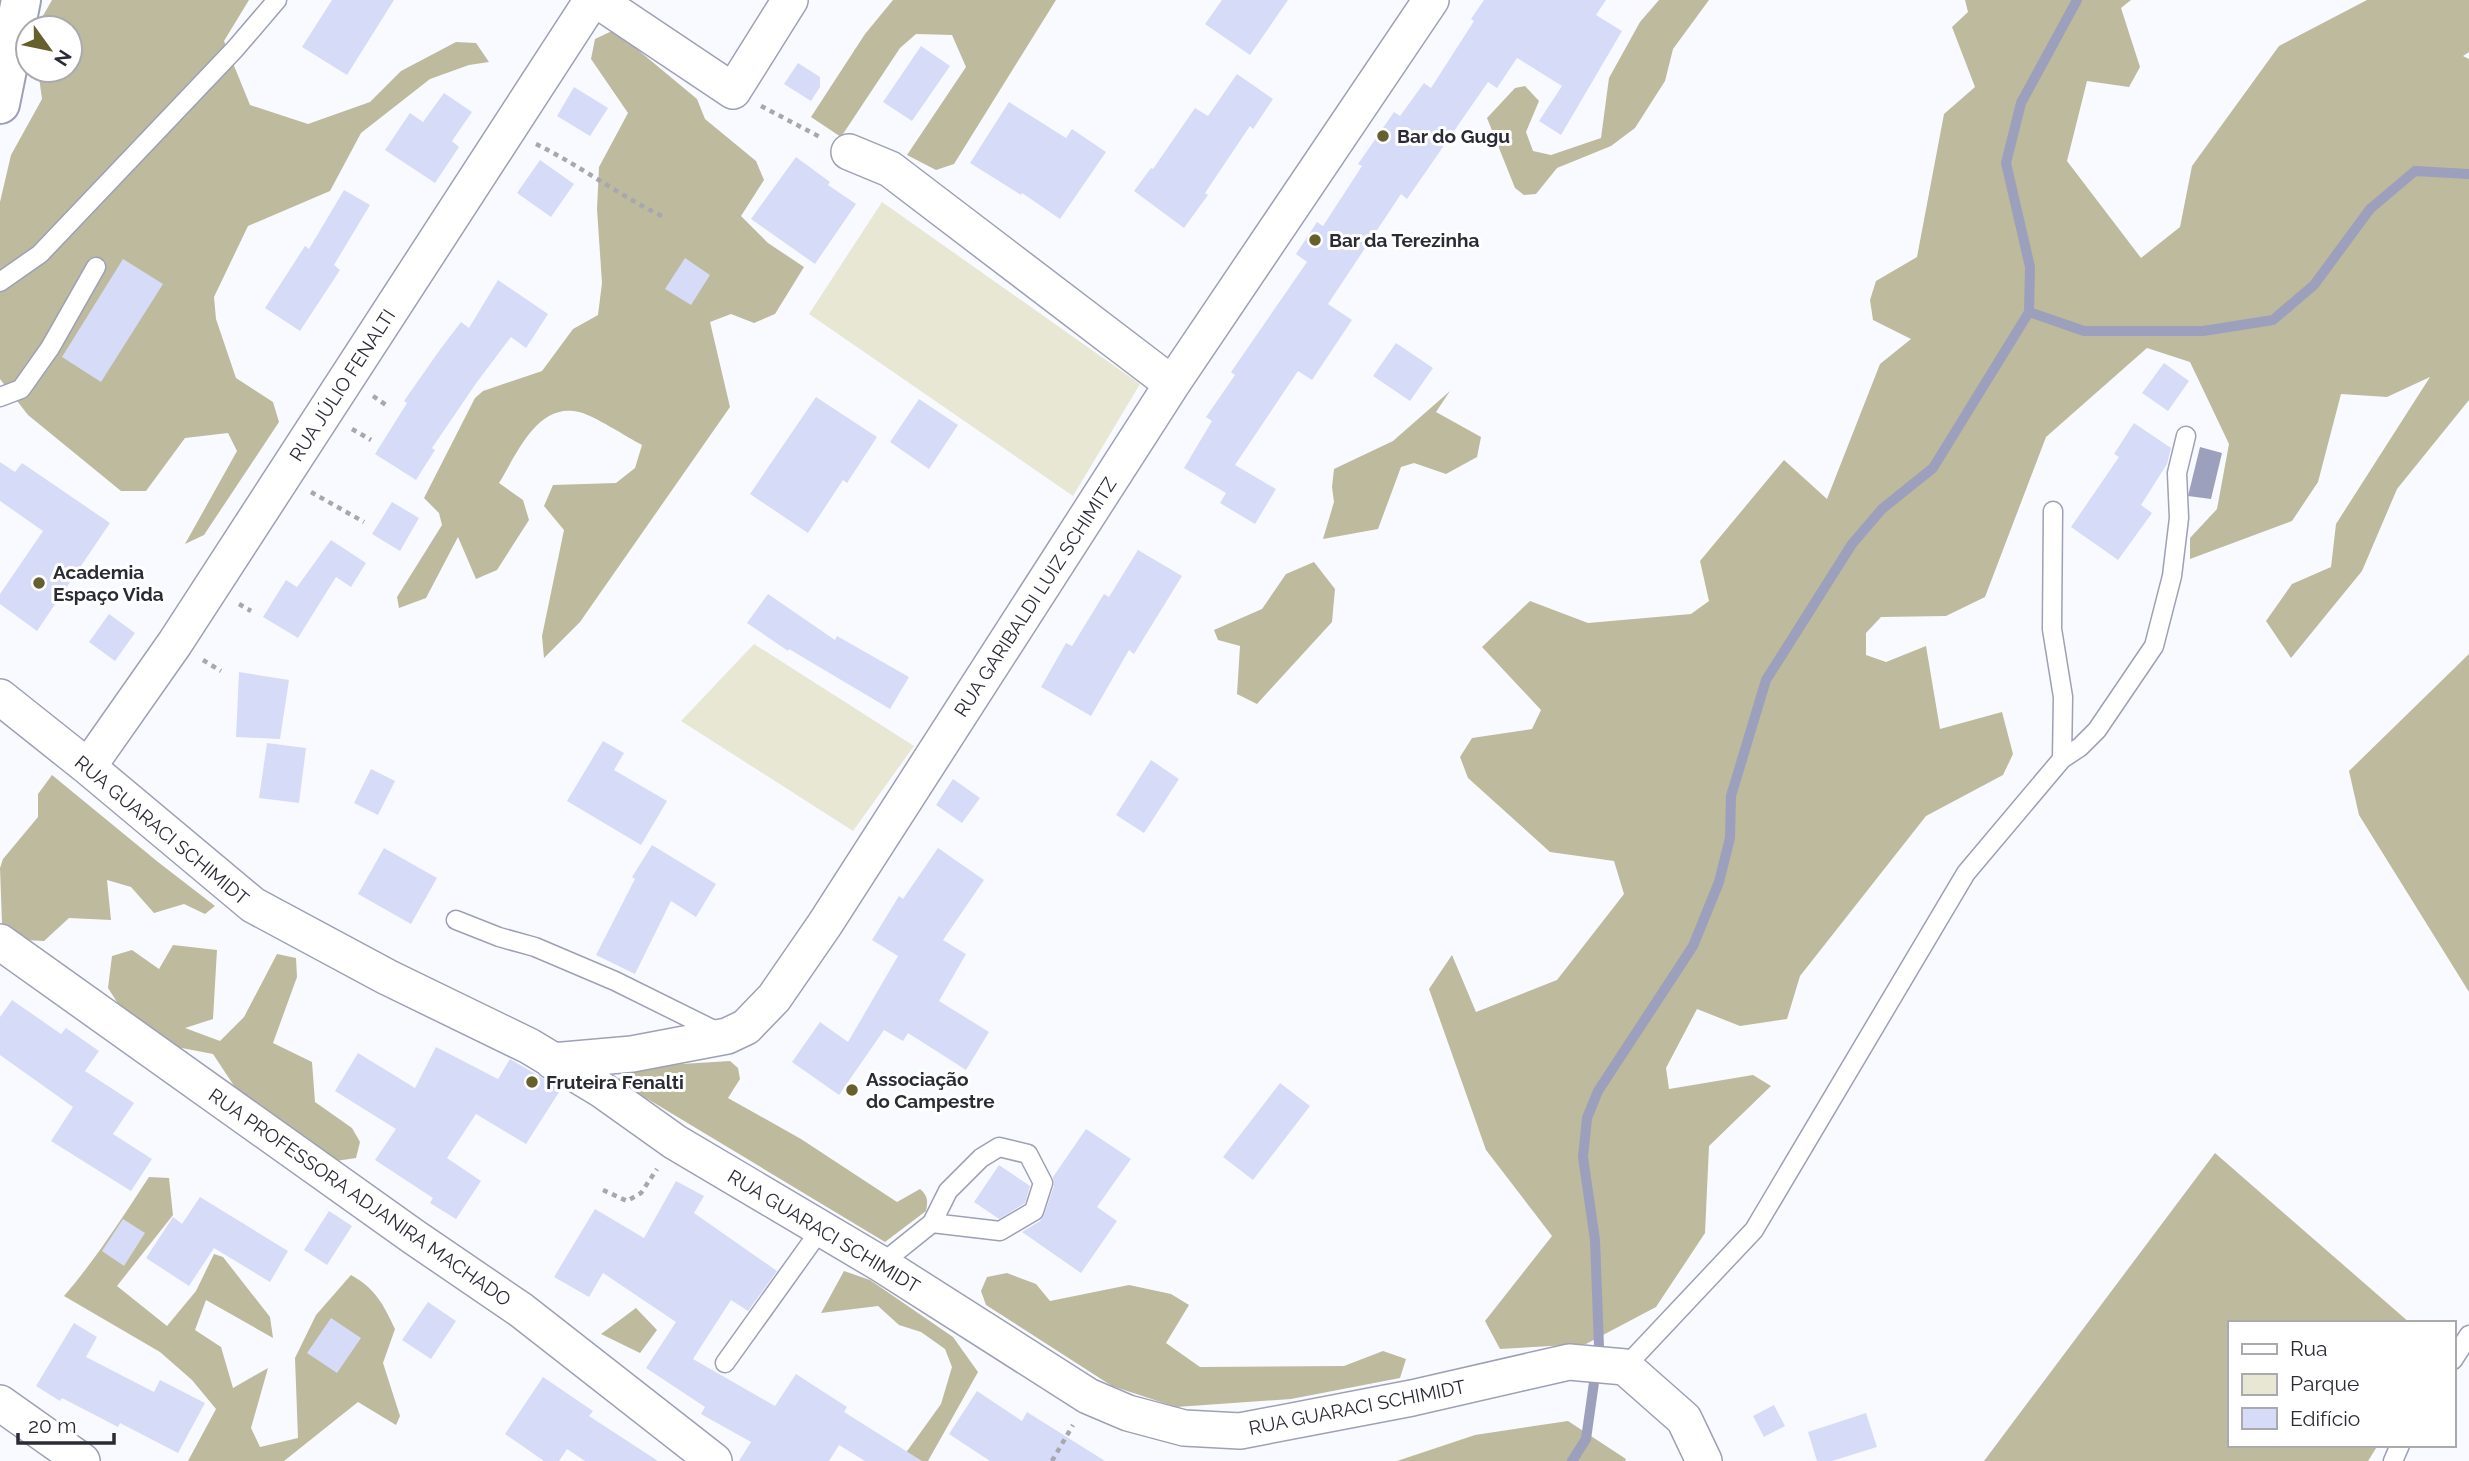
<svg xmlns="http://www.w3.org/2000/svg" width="2469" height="1461" font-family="Raleway,sans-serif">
  <rect width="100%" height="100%" fill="#f9faff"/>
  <path fill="#e8e7d4" d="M 882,202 L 1140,384 L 1073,496 L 809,314 Z
    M 754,644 L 914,746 L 853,831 L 681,721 Z"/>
  <path fill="#bdba9d" d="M 52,0 L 249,0 L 224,41 L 250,105 L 308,124 L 370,102 L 401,71 L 456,42 L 476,43 L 489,62 L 469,65 L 430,79 L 361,133 L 330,191 L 248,226 L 214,297 L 216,319 L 236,378 L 273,402 L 279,422 L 204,535 L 185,544 L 237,451 L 228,433 L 185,438 L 146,491 L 121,491 L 28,415 L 0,379 L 0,202 L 11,155 L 42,99 L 38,70 L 70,70 L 70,28 L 36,28 Z
    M 893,0 L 1056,0 L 954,164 L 936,170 L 907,155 L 966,67 L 952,35 L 916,34 L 900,48 L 841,137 L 811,117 L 865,34 Z
    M 1659,0 L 1709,0 L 1673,49 L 1665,81 L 1635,128 L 1611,146 L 1557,168 L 1536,194 L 1524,195 L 1515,188 L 1487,118 L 1515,88 L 1525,86 L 1539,101 L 1526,132 L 1533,151 L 1551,155 L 1601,138 L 1609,78 L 1640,22 Z
    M 1965,0 L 2131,0 L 2121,8 L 2140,67 L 2129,87 L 2087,81 L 2067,161 L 2141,258 L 2180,227 L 2192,166 L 2279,46 L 2367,0 L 2469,0 L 2469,52 L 2463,56 L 2469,59 L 2469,400 L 2397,489 L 2362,571 L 2291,658 L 2266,621 L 2292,584 L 2331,567 L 2336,524 L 2430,377 L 2387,397 L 2341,394 L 2318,482 L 2292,521 L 2190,559 L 2190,538 L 2217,509 L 2229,444 L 2190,362 L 2147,348 L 2046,437 L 1985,597 L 1946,616 L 1881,617 L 1866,633 L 1866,655 L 1886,662 L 1926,646 L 1940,729 L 2002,712 L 2013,754 L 2003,775 L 1926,816 L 1800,976 L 1787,1019 L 1740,1026 L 1697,1009 L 1666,1068 L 1669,1089 L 1753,1075 L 1771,1086 L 1709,1146 L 1705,1233 L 1656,1307 L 1586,1344 L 1500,1349 L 1485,1321 L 1552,1236 L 1486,1150 L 1429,989 L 1452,955 L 1476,1012 L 1557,980 L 1624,894 L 1614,861 L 1550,852 L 1468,778 L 1460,757 L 1472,738 L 1532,729 L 1541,710 L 1482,647 L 1530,601 L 1588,623 L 1691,614 L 1709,601 L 1700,561 L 1784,460 L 1827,499 L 1880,364 L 1911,339 L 1873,320 L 1870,300 L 1876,281 L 1917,257 L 1944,114 L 1975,87 L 1952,27 L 1968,12 Z
    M 614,30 L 697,99 L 705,119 L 756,161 L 764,180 L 741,216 L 768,243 L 804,267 L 775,314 L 754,323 L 731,314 L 710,322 L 730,407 L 580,622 L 544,658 L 542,636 L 564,530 L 544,506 L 553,485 L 616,483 L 635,468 L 642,445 C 627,437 593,415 579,412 C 537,402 517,454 499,483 L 523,500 L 529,520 L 497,570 L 476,579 L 458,537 L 426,598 L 399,608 L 397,597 L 442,525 L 439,513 L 424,498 L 475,398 L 483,391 L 542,371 L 573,329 L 598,315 L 602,283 L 597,209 L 599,167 L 628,113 L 591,59 L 595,39 Z
    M 1450,391 L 1436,412 L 1481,437 L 1477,457 L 1446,474 L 1414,463 L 1401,467 L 1378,529 L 1323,539 L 1334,502 L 1332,487 L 1334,469 L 1393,441 Z
    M 1314,562 L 1335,589 L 1332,622 L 1257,704 L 1237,694 L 1240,646 L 1218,640 L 1214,630 L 1262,609 L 1286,574 Z
    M 2469,654 L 2469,992 L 2359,815 L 2349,771 Z
    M 52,775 L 158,862 L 215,906 L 205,914 L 184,904 L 154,913 L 131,887 L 107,880 L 111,920 L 69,918 L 44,941 L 25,940 L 2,923 L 0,868 L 3,859 L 38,817 L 38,794 Z
    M 173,945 L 217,950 L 213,1019 L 185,1028 L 220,1041 L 244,1017 L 277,954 L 296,958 L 297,977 L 273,1043 L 312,1062 L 315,1102 L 352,1128 L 360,1142 L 356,1158 L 336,1161 L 248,1107 L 213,1054 L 161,1044 L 131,1024 L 108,988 L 112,956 L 132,950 L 159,969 Z
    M 730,1061 L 738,1068 L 740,1079 L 728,1098 L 801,1139 L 897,1202 L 920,1189 C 928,1196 928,1201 926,1211 L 885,1242 L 626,1086 L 619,1079 L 624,1070 L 634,1067 Z
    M 2215,1153 L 2410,1323 L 2229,1323 L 2229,1445 L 2378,1445 L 2368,1461 L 1984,1461 Z
    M 149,1177 L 169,1178 L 173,1215 L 117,1286 L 167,1326 L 196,1291 L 214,1254 L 223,1257 L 270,1317 L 273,1338 L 206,1300 L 195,1330 L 221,1347 L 233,1388 L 268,1368 L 251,1428 L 260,1447 L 298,1438 L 295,1358 L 316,1315 L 351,1275 C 376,1289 383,1304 395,1329 L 383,1363 L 400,1416 L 396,1425 L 358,1402 L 284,1461 L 188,1461 L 216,1409 L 192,1380 L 160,1352 L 64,1296 C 96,1259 122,1218 149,1177 Z
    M 844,1271 L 870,1280 L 953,1337 L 978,1372 L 928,1461 L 900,1461 L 941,1404 L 952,1367 L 945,1349 L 921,1332 L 899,1325 L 878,1306 L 821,1313 Z
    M 1007,1273 L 1036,1284 L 1050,1301 L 1129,1285 L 1171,1294 L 1189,1305 L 1166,1343 L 1200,1367 L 1344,1366 L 1383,1351 L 1406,1359 L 1400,1378 L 1291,1399 L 1176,1407 L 1112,1386 L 986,1305 L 981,1291 L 987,1277 Z
    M 636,1308 L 657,1330 L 640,1353 L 601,1334 Z
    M 1568,1421 L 1626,1459 L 1625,1461 L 1397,1461 L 1475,1435 Z"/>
  <path fill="#9ca0bc" d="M 2200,447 L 2222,453 L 2211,499 L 2188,496 Z"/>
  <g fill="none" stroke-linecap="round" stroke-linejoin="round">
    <path stroke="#9ca0bc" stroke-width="10" d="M 2029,312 L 2084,331 L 2203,331 L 2273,320 L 2314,285 L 2370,209 L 2415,171 L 2469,174
      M 1572,1461 L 1586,1439 L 1599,1347 L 1595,1240 L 1583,1157 L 1587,1118 L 1598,1091 L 1693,946 L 1719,882 L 1730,838 L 1731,796 L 1766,680 L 1852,544 L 1882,509 L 1933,468 L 2029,312 L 2030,267 L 2006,163 L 2021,103 L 2077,0"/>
  </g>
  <path fill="#d6dbf8" d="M 332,0 L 394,0 L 347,75 L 302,47 Z
    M 1222,0 L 1288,0 L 1250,55 L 1205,24 Z
    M 1484,0 L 1606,0 L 1596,15 L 1622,31 L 1561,135 L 1539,121 L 1562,86 L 1517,58 L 1497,88 L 1488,82 L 1407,199 L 1401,194 L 1328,304 L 1352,320 L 1312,380 L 1298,371 L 1235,465 L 1276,489 L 1255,524 L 1220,503 L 1226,493 L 1184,468 L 1212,421 L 1206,417 L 1235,375 L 1231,372 L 1307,262 L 1296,254 L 1317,222 L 1323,226 L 1362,166 L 1358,164 L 1394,112 L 1400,116 L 1424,83 L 1431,88 L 1474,21 L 1471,19 Z
    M 921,46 L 950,66 L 912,121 L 883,102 Z
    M 798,63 L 820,77 L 820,87 L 811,101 L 784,84 Z
    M 1237,74 L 1273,99 L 1253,129 L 1250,126 L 1205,193 L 1208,195 L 1184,228 L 1134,191 L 1151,168 L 1153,169 L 1195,108 L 1208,116 Z
    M 574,87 L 608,108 L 590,136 L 557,116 Z
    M 444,93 L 472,112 L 452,141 L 459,147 L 435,183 L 385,150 L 410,113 L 423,122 Z
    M 1009,102 L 1066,138 L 1072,129 L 1106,152 L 1060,219 L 1022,193 L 1021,195 L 970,163 Z
    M 796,157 L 830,182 L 828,185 L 856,204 L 815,264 L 751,219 Z
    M 540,160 L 574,184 L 551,217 L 517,193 Z
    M 344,190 L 370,205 L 334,265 L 340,270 L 300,331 L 265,308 L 305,246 L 309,249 Z
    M 685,258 L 710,275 L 691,305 L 665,289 Z
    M 123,259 L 163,284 L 101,382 L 62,357 Z
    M 498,280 L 548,314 L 526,348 L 511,337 L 477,382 L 432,448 L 435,450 L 416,480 L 375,454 L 407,403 L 404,401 L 439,351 L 461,322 L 469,328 Z
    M 1396,343 L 1433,368 L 1410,401 L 1373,376 Z
    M 2164,363 L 2189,381 L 2168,411 L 2142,393 Z
    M 816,397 L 877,437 L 847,483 L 843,480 L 808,533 L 750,494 Z
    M 919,399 L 958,425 L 929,469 L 890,442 Z
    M 2134,423 L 2171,448 L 2167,464 L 2141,505 L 2152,513 L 2118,560 L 2071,527 L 2119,457 L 2114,454 Z
    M 0,462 L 15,472 L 22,463 L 110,523 L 37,631 L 0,604 L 0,594 L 43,531 L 0,501 Z
    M 392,502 L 419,518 L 400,551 L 372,534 Z
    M 331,540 L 366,563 L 351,587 L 336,577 L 298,638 L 263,617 L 286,580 L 297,587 Z
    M 1138,550 L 1182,576 L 1134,654 L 1129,650 L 1091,716 L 1041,687 L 1066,643 L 1072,646 L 1104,594 L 1109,597 Z
    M 768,594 L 835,640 L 837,636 L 909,677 L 890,709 L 789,649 L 788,651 L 747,623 Z
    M 109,614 L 135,633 L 115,661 L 89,642 Z
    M 239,672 L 289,680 L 280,739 L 236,737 Z
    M 603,741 L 624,753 L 614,770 L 667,801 L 641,845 L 567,801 Z
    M 267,743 L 306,748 L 299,803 L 259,798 Z
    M 1151,760 L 1179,779 L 1144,833 L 1116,815 Z
    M 371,769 L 395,781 L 378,815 L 354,803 Z
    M 953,779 L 980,798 L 962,823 L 936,805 Z
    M 652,845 L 716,884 L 696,917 L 671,901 L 635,974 L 596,955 L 635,879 L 632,877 Z
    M 384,848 L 437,878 L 411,924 L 358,894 Z
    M 938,848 L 984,880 L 943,940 L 966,954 L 939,1001 L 989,1032 L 966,1070 L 908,1033 L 903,1041 L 884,1030 L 839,1095 L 792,1062 L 820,1022 L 848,1042 L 898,956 L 872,940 L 899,896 L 903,899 Z
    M 12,1000 L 61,1034 L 66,1028 L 99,1051 L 85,1071 L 134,1103 L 113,1134 L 152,1159 L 131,1191 L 51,1141 L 73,1107 L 0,1055 L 0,1017 Z
    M 436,1047 L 498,1079 L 510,1059 L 561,1089 L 526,1144 L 476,1114 L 447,1158 L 481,1181 L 456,1219 L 430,1203 L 433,1198 L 375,1160 L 396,1129 L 335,1091 L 358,1053 L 415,1088 Z
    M 1280,1083 L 1310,1106 L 1253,1180 L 1223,1157 Z
    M 1086,1129 L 1131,1159 L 1097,1207 L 1117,1221 L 1081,1273 L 1022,1232 L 1040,1221 L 1044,1215 L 1054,1186 L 1053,1177 Z
    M 999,1165 L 1030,1186 L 1025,1203 L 999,1219 L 974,1202 Z
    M 676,1181 L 704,1196 L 694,1213 L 777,1271 L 748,1311 L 731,1300 L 693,1359 L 775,1406 L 796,1374 L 847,1407 L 844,1412 L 922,1461 L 865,1461 L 839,1445 L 829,1461 L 739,1461 L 751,1442 L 701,1414 L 705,1407 L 646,1368 L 676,1322 L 603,1273 L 589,1297 L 554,1277 L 595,1209 L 644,1238 Z
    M 200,1197 L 288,1251 L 270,1282 L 214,1248 L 189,1286 L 146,1258 L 173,1217 L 182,1224 Z
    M 329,1211 L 352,1226 L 327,1265 L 304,1250 Z
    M 123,1219 L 145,1233 L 124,1266 L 102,1251 Z
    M 428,1302 L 456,1321 L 431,1359 L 402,1340 Z
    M 331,1318 L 361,1338 L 337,1373 L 307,1353 Z
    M 74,1323 L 97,1337 L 86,1357 L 154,1392 L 160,1380 L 205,1403 L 178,1453 L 120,1423 L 118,1427 L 62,1398 L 60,1401 L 36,1386 Z
    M 543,1377 L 593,1411 L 589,1416 L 658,1461 L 585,1461 L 567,1449 L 559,1461 L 544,1461 L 505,1434 Z
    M 977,1391 L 1022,1421 L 1027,1412 L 1105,1461 L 990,1461 L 949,1434 Z
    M 1774,1405 L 1785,1426 L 1764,1437 L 1753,1416 Z
    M 1866,1413 L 1877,1447 L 1832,1461 L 1817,1461 L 1808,1432 Z"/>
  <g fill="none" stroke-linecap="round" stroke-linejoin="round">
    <defs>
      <path id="lane" d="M 0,282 L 40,254 L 235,49 L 277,0
        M 0,397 L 21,389 L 50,348 L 96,267
        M 2053,511 L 2052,629 L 2063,697 L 2062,759
        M 456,920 L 499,937 L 535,947 L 615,981 L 722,1034
        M 881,1264 L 932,1223 L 948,1191 L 981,1158 L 999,1147 L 1028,1154 L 1043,1183 L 1034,1211 L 1000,1231 L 932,1223
        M 2453,1360 L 2469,1335
        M 725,1363 L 821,1229
        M 1625,1367 L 1754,1230 L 1966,873 L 2062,759 L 2080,747 L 2097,730 L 2154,646 L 2172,576 L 2179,518 L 2177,473 L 2186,436
        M 2393,1461 L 2400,1445"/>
      <path id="street" d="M 597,0 L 733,91 L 790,0
        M 849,152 L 890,169 L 1172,384
        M 0,697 L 88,767 L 253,905 L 387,977 L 529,1046 L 602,1090 L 675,1142 L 881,1264 L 1088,1396 L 1128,1413 L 1184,1428 L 1240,1431 L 1412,1398 L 1569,1362 L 1625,1367 L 1684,1419 L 1704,1461
        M 88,767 L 175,643 L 592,0
        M 0,942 L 414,1237 L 521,1310 L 714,1461
        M 552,1061 L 632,1054 L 727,1036 L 746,1027 L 774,998 L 825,924 L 1172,384 L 1431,0
        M 0,1403 L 82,1461"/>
      <path id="secondary" d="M 0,104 L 21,0"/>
    </defs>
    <use href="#lane" stroke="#9da0b6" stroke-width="21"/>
    <use href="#street" stroke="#9da0b6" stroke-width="38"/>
    <use href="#secondary" stroke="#9da0b6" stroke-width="42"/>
    <path stroke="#a7a8af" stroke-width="4.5" stroke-dasharray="5 5" stroke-linecap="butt" d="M 761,106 L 822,138
      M 536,144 C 581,166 621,197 666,218
      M 373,396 L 386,405
      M 352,429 L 371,440
      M 311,492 L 364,522
      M 239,604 L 251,611
      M 203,660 L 221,671
      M 603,1190 L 627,1201 L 641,1193 L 657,1169
      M 1052,1461 L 1073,1425"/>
    <use href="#lane" stroke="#fff" stroke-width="18"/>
    <use href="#street" stroke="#fff" stroke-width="35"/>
    <use href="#secondary" stroke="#fff" stroke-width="38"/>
  </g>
  <g fill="#66602c" stroke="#fff" stroke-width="2.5">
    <circle cx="1383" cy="136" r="7"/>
    <circle cx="1315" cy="240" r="7"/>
    <circle cx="39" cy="583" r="7"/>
    <circle cx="532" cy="1082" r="7"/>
    <circle cx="852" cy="1090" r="7"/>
  </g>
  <g text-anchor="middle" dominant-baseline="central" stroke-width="6" stroke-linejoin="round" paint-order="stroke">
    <g font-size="19" font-weight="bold" fill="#2a2b34" stroke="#fff" text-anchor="start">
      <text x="1397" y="136">Bar do Gugu</text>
      <text x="1329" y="240">Bar da Terezinha</text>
      <text x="53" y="572">Academia<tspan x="53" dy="22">Espaço Vida</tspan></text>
      <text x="866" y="1079">Associação<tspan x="866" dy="22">do Campestre</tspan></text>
      <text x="546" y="1082">Fruteira Fenalti</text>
    </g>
    <g font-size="19" fill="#2a2b34" stroke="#fff">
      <text transform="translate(342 385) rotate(-57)">RUA JÚLIO FENALTI</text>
      <text transform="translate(1035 597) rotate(-57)">RUA GARIBALDI LUIZ SCHIMITZ</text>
      <text transform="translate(162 830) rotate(40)">RUA GUARACI SCHIMIDT</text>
      <text transform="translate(360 1197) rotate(35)">RUA PROFESSORA ADJANIRA MACHADO</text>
      <text transform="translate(824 1231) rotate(31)">RUA GUARACI SCHIMIDT</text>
      <text transform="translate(1357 1407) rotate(-11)">RUA GUARACI SCHIMIDT</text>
    </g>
  </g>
  <rect x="2228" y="1321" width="228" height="126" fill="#ffffff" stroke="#aaaaae" stroke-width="2"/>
  <rect x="2242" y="1344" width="35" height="10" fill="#ffffff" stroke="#aaaaae" stroke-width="2"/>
  <text x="2290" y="1356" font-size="21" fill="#2a2b34">Rua</text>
  <rect x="2242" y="1374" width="35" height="21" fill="#e8e7d4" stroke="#aaaaae" stroke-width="2"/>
  <text x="2290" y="1391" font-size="21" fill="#2a2b34">Parque</text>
  <rect x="2242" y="1408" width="35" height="21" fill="#d6dbf8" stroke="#aaaaae" stroke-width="2"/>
  <text x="2290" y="1426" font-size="21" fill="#2a2b34">Edifício</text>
  <g transform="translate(49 49) rotate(123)"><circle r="33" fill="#ffffff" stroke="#aaaaae" stroke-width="2"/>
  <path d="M0-5L12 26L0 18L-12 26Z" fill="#66602c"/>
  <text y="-10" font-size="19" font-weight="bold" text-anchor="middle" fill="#2a2b34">N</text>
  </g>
  <path d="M18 1433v10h96v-10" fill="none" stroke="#2a2b34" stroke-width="3.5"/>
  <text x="28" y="1433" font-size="21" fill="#2a2b34" stroke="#ffffff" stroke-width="5" paint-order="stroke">20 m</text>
</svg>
